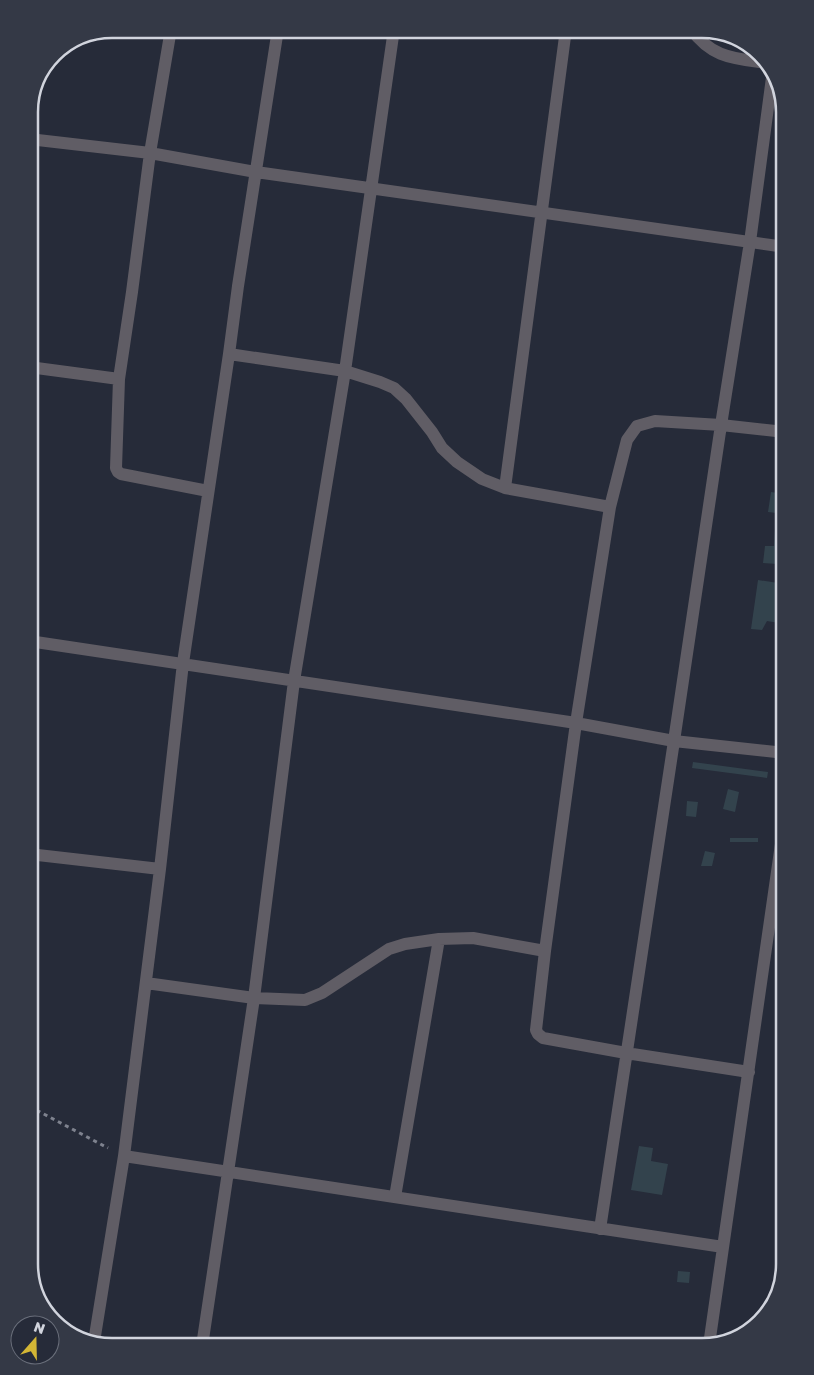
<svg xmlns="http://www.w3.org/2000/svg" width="814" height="1375" font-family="'Golos Text',sans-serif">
  <rect width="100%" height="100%" fill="#262b39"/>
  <path fill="#33434d" d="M 779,444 L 785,445 L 785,464 L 776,463 Z
    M 771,492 L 785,494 L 785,514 L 768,512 Z
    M 775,529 L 785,530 L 785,580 L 775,579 L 777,564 L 763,563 L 765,546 L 774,546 Z
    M 758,580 L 785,584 L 785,624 L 767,621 L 762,630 L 751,629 Z
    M 693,762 L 768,772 L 767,778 L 692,768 Z
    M 728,789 L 739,792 L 735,812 L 723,809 Z
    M 687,801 L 698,802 L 696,817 L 686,816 Z
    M 730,838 L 758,838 L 758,842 L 730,842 Z
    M 705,851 L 715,853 L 712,866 L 701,866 Z
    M 639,1146 L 653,1148 L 651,1161 L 668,1164 L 662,1195 L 631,1190 Z
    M 678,1271 L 690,1272 L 689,1283 L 677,1282 Z"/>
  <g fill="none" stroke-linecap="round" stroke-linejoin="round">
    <path stroke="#7e828e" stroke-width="3" stroke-dasharray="4 4" stroke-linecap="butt" d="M 29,1108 L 38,1111 L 108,1148"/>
    <path stroke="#605d65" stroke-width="12" d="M 171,29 L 150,153 L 132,292 L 119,379 L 116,468 L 118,472 L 121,474 L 208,491
      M 691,29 C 712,58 733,58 766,63
      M 29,139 L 150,153 L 256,172 L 785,247
      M 229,354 L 345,371 L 380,382 L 394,388 L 406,399 L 432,432 L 442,448 L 457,462 L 482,479 L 505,488 L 610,507
      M 29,367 L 119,379
      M 505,488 L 566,29
      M 29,641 L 576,723 L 674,741 L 785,753
      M 29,854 L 160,869
      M 146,983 L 254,998 L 305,1000 L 322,993 L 389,949 L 405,944 L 439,939 L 473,938 L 545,951
      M 749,1072 L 626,1053 L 543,1038 L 538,1034 L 536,1030 L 545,951 L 576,723 L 610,507 L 627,440 L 637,426 L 655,421 L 721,425 L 785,432
      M 124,1156 L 723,1247
      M 395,1197 L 439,939
      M 600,1229 L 674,741 L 721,425 L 750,242 L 773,70
      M 94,1342 L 124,1156 L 160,869 L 183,663 L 229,354 L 238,286 L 278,29
      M 709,1345 L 785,816
      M 202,1346 L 254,998 L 294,681 L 345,371 L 394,29"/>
  </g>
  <path d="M0 0H814V1375H0ZM112 38H702A74 74 0 0 1 776 112V1264A74 74 0 0 1 702 1338H112A74 74 0 0 1 38 1264V112A74 74 0 0 1 112 38Z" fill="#343946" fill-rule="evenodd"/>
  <path fill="none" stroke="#d1d4dd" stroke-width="2.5" d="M112 38H702A74 74 0 0 1 776 112V1264A74 74 0 0 1 702 1338H112A74 74 0 0 1 38 1264V112A74 74 0 0 1 112 38Z"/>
  <g transform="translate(35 1340) rotate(20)"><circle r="24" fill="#262b39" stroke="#6a6f7b"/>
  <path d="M0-4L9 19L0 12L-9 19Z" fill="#d3b635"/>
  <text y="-8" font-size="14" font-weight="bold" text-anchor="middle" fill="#d1d4dd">N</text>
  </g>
</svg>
